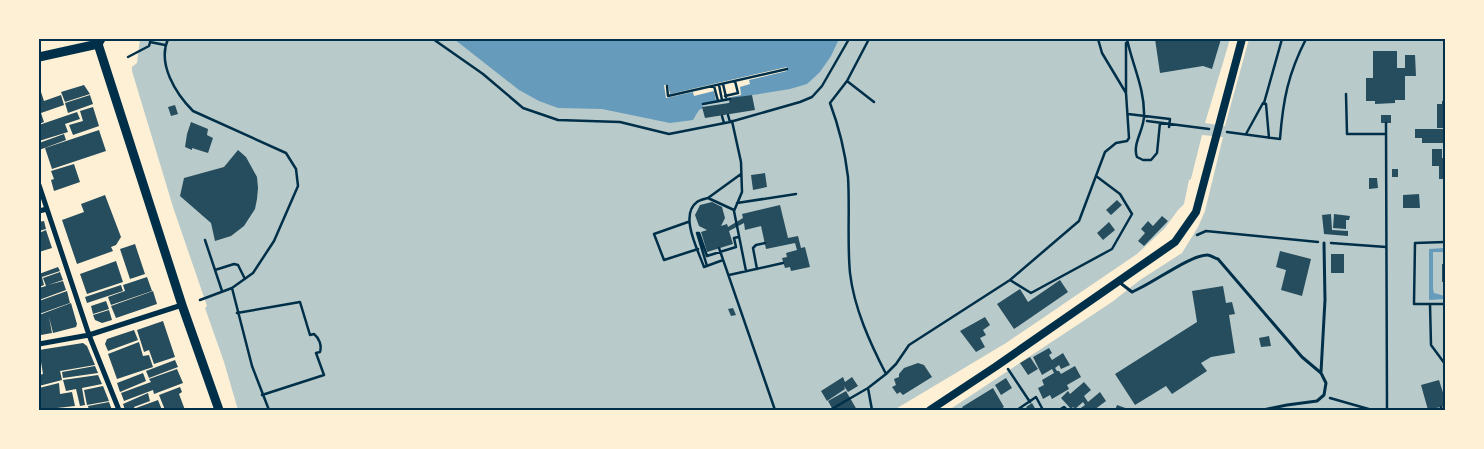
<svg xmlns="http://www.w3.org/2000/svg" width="1484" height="449" font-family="Raleway,sans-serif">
  <rect width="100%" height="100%" fill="#fdf0d5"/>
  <path fill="#b9caca" d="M 140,39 L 1230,39 L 1205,123 L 1225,126 L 1249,39 L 1445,39 L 1445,410 L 949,410 L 1112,302 L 1140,280 L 1182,253 L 1198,227 L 1205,211 L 1223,137 L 1202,135 L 1191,179 L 1189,180 L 1184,204 L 1178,210 L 1165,228 L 1137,254 L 1006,343 L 894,410 L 238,410 L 224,362 L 205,308 L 207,306 L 173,207 L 132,71 L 132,67 L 137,63 Z"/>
  <path fill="#669bbc" d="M 454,39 L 839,39 L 831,56 L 820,72 L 807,84 L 790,89 L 702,103 L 703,108 L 699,110 L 693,120 L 670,123 L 602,109 L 558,108 L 539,101 L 519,90 Z
    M 1445,248 L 1445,252 L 1433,252 L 1433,289 L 1434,293 L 1445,296 L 1445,299 L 1429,300 L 1429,249 Z"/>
  <path fill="#fdf0d5" d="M 787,67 L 787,71 L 749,80 L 750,84 L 740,87 L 741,95 L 716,100 L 714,91 L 694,96 L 693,92 L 666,98 L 664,85 L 668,85 L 670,94 Z"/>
  <path fill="#264d5e" d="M 1155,39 L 1221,39 L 1212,69 L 1203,66 L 1160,73 Z
    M 1373,51 L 1397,51 L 1397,68 L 1405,68 L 1405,55 L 1415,55 L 1416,76 L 1405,76 L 1405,100 L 1395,100 L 1395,103 L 1375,104 L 1375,101 L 1366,101 L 1366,78 L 1373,78 Z
    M 84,85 L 90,94 L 65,102 L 61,92 Z
    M 41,92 L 44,101 L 61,95 L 64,105 L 41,113 L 44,122 L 39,124 L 39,93 Z
    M 90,95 L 93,104 L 68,113 L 65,103 Z
    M 752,95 L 755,110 L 705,118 L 702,107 L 729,103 L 730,98 Z
    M 1445,100 L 1445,128 L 1437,128 L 1437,104 L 1442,104 L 1442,101 Z
    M 175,105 L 178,114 L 171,116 L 168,107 Z
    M 93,107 L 99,126 L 73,135 L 69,125 L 83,121 L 80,111 Z
    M 77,112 L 80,119 L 65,124 L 68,132 L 39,141 L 39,125 Z
    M 1381,115 L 1391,115 L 1391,123 L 1381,123 Z
    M 191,122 L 208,129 L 207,135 L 213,138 L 208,153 L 192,148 L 192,150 L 185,147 L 187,134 Z
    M 1415,129 L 1445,129 L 1445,143 L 1422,143 L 1422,138 L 1415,138 Z
    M 99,130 L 106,151 L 52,169 L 45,148 Z
    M 64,134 L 66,140 L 39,150 L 39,143 Z
    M 1432,149 L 1442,149 L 1442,158 L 1445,158 L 1445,179 L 1439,179 L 1439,166 L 1432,166 Z
    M 238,150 L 246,157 L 257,177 L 258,188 L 257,199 L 255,209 L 244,226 L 231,236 L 215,241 L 211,223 L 180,196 L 184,178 L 224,167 Z
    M 74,164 L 80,182 L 54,191 L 51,180 L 54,179 L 51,171 Z
    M 1392,169 L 1398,169 L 1398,177 L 1392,177 Z
    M 765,173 L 767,187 L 753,190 L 751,175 Z
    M 1369,178 L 1377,178 L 1378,188 L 1369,189 Z
    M 1419,194 L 1420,208 L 1403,208 L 1403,195 Z
    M 105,195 L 121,237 L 116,245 L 111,247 L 113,251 L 77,264 L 62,220 L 84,212 L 81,204 Z
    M 1117,200 L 1122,205 L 1111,215 L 1106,210 Z
    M 712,202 L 722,207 L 725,218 L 721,226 L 727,224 L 728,227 L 743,218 L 742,214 L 780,205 L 788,238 L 798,236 L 801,248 L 805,247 L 810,267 L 791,271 L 790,267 L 785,268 L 782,258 L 787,257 L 786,253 L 797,250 L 795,243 L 766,249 L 761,226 L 745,230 L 744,223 L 729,231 L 733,244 L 707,252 L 701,232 L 707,230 L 699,226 L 695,215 L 700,205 Z
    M 1331,214 L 1332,230 L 1348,231 L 1348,236 L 1324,234 L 1322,215 Z
    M 1334,214 L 1350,216 L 1349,220 L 1346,220 L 1346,229 L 1333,228 Z
    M 1162,216 L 1168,221 L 1144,246 L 1138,241 L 1145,233 L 1141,229 L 1148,221 L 1153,226 Z
    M 44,221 L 46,229 L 39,231 L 39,222 Z
    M 1109,222 L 1115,230 L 1103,240 L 1097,233 Z
    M 46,230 L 52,248 L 39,252 L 39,233 Z
    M 135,244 L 145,274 L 130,279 L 120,249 Z
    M 1280,251 L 1311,259 L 1302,296 L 1281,290 L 1286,270 L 1276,267 Z
    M 1331,254 L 1344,254 L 1344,273 L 1331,273 Z
    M 116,261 L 123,282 L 87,294 L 80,274 Z
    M 1442,264 L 1445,264 L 1445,282 L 1442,282 Z
    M 58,267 L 60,271 L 42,277 L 44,285 L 39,287 L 39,274 Z
    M 60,272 L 63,280 L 48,285 L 63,281 L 66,290 L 39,300 L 39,288 L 46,286 L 43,278 Z
    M 147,277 L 152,291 L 111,305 L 108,297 L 125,291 L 123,285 Z
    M 1060,280 L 1068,292 L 1014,329 L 997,304 L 1020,289 L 1028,302 Z
    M 121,285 L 123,291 L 87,303 L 85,297 Z
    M 1223,286 L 1226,303 L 1232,302 L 1235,314 L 1229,315 L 1235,353 L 1211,357 L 1201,363 L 1207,371 L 1172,394 L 1166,386 L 1135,405 L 1115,374 L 1197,322 L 1192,291 Z
    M 67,291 L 70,303 L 39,314 L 39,301 Z
    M 153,291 L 157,304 L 116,318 L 111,306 Z
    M 106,301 L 109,309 L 93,314 L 91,306 Z
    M 71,303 L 77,324 L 76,327 L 53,333 L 49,317 L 52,333 L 41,335 L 39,315 Z
    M 733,308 L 736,315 L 731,316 L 728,309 Z
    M 109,310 L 112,320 L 102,323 L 95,320 L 93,315 Z
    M 985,317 L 990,325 L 983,330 L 986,335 L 980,338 L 985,347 L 976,352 L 960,331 Z
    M 163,321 L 175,357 L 154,364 L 149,350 L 144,352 L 137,330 Z
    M 134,330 L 138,340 L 108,351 L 105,344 L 107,339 Z
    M 1269,336 L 1271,346 L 1261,347 L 1259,338 Z
    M 139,342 L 143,356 L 149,355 L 153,367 L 117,379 L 108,354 Z
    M 83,343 L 87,346 L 95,365 L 60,371 L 62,380 L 39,386 L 39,375 L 43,374 L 39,350 Z
    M 1049,348 L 1052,353 L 1049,355 L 1052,360 L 1063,353 L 1070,365 L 1061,369 L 1059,365 L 1055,368 L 1057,371 L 1059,371 L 1061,374 L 1075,366 L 1081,377 L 1067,385 L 1069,389 L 1052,399 L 1050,395 L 1043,399 L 1038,388 L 1044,385 L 1042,380 L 1054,373 L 1052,369 L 1042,375 L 1033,357 Z
    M 1030,357 L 1038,369 L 1028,375 L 1020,363 Z
    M 175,360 L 178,367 L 149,378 L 146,371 Z
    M 918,363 L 924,365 L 932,377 L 903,395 L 900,392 L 897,394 L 892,387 L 896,385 L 894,379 L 899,377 L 899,374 L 904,368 Z
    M 95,366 L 98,373 L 63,378 L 62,372 Z
    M 177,369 L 183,383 L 154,394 L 153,390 L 124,401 L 121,393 L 151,382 L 149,379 Z
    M 143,373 L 146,381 L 120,392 L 117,383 Z
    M 98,375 L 102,384 L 82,388 L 85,405 L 80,406 L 76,389 L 66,391 L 63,380 Z
    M 843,377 L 845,382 L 852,377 L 858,386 L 848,392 L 844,386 L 845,389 L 827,401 L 821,391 Z
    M 1006,378 L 1012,388 L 1001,395 L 995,385 Z
    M 1439,380 L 1445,399 L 1445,406 L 1428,410 L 1421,385 Z
    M 1084,382 L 1091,390 L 1084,396 L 1088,402 L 1100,392 L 1106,401 L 1094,410 L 1078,410 L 1085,405 L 1083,402 L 1075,409 L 1073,407 L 1071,409 L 1061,398 L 1068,391 L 1070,394 Z
    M 59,383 L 60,394 L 72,392 L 75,406 L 39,410 L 39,388 Z
    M 103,386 L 109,401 L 87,405 L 84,390 Z
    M 180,387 L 182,392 L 179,394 L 185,410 L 165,410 L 159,395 Z
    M 993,388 L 1004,407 L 999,410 L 964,410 L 962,407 Z
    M 846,391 L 857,410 L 833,410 L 828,401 Z
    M 148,393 L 150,401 L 134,407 L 135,410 L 125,410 L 123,404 Z
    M 158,400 L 162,410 L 136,410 L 136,408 Z
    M 109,402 L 112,410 L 89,410 L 88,406 Z
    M 1032,403 L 1036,410 L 1028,410 L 1026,407 Z
    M 1117,405 L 1131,410 L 1115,410 Z"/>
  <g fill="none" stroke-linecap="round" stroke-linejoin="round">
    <path stroke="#003049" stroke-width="2.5" d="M 168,39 C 157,64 176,94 193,111 L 286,153 L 296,169 L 298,186 L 274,241 L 253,273 L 232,288 L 252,366 L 269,410
      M 433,39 L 483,74 L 523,108 L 558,120 L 620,122 L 669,134 L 730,122 L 800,102 L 812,97 L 822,86 L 849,39
      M 869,39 L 847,81 L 830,103 C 839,127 845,152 848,177 C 850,209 847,242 850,273 C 854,308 870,343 886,374
      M 1127,39 C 1132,64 1145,89 1144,116 C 1144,130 1132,144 1137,157 L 1143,160 L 1151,160 L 1157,153 L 1160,123
      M 150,42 L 165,45
      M 1126,43 L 1126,92
      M 128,57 L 149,46 L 151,39
      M 847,81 L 874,102
      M 723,84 L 726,97
      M 719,85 L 722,100
      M 667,86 L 668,96 L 787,69
      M 714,86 L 718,101
      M 1346,94 L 1347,134 L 1386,134
      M 725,96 L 738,93 L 735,81
      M 1264,103 L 1282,39
      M 703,104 L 730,99
      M 1128,114 L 1170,119 L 1169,127
      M 728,115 L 730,122
      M 722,116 L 724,123
      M 732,121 L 741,162 L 742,192 L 734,211 L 746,271
      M 1147,121 L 1209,129
      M 1386,123 L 1387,410
      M 1227,132 L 1280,139 C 1283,100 1288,74 1306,39
      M 1246,134 L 1263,103 L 1266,104 L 1269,138
      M 708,198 L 741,174
      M 737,203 L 796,194
      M 688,222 L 654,234 L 664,260 L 698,249
      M 1197,235 L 1206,231 L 1318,242
      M 205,240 L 222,291
      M 1445,242 L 1415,243 L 1414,304 L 1445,304
      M 1331,243 L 1386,247
      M 719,248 L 775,410
      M 723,260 L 704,267 C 698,250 679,215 697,202 C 700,200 705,199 708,198 L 734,210
      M 707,266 L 697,233 L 699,233 L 707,256 L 736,247 L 734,238 L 738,237
      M 757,269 L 753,248 L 756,245 L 765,243
      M 215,270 L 234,264 L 238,265 L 245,279
      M 729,275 L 783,263
      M 1010,280 L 1031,293 L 1112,249 L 1132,214 L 1120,194 L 1096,176
      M 200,300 L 232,288
      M 1430,304 L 1431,345 L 1445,364
      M 237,313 L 300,302 L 310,335 L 314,334 C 319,338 322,345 320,352 L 316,353 L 324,375 L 262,395
      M 1008,369 L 1030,402
      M 868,388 L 872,410
      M 1330,398 L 1372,410
      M 1441,407 L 1442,410
      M 830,410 L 868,388 L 886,374 L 896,364 L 909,345 L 1010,280 L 1079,221 L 1105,152 L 1116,143 L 1127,141 L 1129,138 L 1126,93 L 1102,53 L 1098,39
      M 1017,410 L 1036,397 L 1043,410
      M 1059,410 L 1064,407 L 1067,410"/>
    <path stroke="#003049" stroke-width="3" d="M 1119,282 L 1132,292 C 1152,284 1190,255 1207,255 C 1211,255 1214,258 1218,259 L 1302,357 L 1321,373 L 1326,383 L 1324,395 L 1317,401 L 1287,405 L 1263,410
      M 1321,372 L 1325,300 L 1324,243"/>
    <path stroke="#003049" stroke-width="5" d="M 39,185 L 89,335 L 119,410
      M 39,211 L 47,209
      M 39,344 L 89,335 L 182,305"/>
    <path stroke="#003049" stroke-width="8" d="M 930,410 L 995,367 L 1175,242 L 1196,212 L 1242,39"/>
    <path stroke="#003049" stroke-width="9" d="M 101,39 L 98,44 L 182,305 L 219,410
      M 39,57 L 98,44"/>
  </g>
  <rect width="1484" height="449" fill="none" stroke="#fdf0d5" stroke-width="80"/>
  <rect x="40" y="40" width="1404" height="369" fill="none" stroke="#003049" stroke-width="2"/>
</svg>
